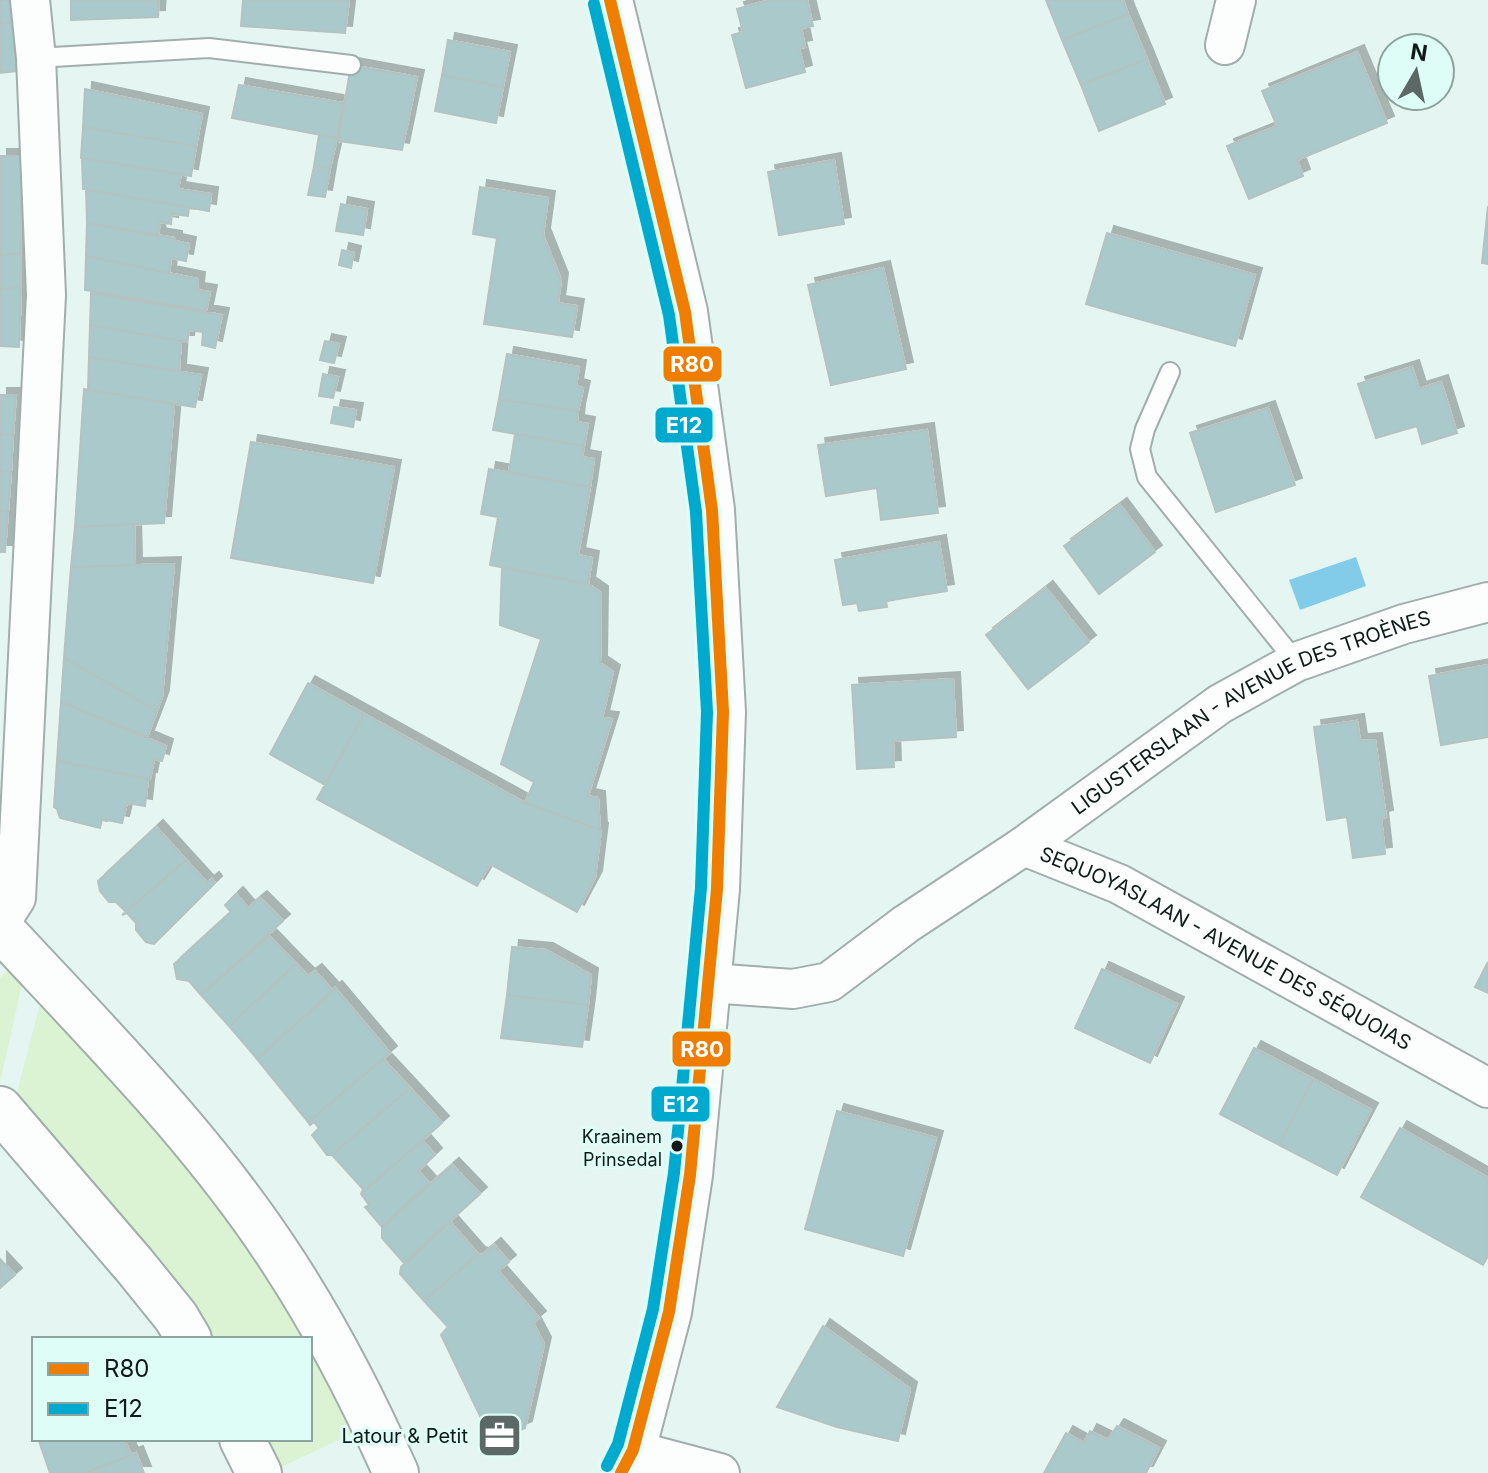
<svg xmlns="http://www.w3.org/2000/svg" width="1488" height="1473" font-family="Inter,sans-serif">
  <defs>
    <filter id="shadow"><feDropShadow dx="7" dy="-7" stdDeviation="0" flood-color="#0004"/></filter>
  </defs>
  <rect width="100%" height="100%" fill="#e5f6f2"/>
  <path fill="#dbf2d3" d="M 16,970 L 23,980 L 0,1083 L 0,978 L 7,971 Z
    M 43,992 C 94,1049 150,1104 196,1165 C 260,1249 312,1337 360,1430 L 277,1469 L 261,1439 L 310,1439 L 310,1339 L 205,1339 L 155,1262 L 15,1101 Z"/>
  <path fill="#82cbe9" d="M 1356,557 L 1366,586 L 1300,610 L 1289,580 Z"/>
  <path fill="#a9c9ca" stroke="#b4c2c1" stroke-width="2" filter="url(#shadow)" d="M 0,0 L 11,0 L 13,22 L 0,23 Z
    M 71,0 L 159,0 L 158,17 L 71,20 Z
    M 243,0 L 349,0 L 345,33 L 241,26 Z
    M 770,0 L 807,0 L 813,26 L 801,28 L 805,47 L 799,48 L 805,72 L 746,88 L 732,35 L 743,32 L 737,9 Z
    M 1046,0 L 1123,0 L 1128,14 L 1062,40 Z
    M 1128,14 L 1147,59 L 1081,85 L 1062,40 Z
    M 13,22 L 17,71 L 0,73 L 0,23 Z
    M 448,40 L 510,52 L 503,87 L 442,75 Z
    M 1357,52 L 1387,123 L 1297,160 L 1303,176 L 1249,199 L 1227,146 L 1277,126 L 1262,91 Z
    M 1147,59 L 1165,104 L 1099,131 L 1081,85 Z
    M 351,65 L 417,77 L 402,150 L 338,141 Z
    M 442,75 L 503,87 L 496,123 L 435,111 Z
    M 239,85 L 343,103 L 337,138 L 232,118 Z
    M 85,89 L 202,114 L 196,146 L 83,127 Z
    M 83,127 L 196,146 L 191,176 L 81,158 Z
    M 319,135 L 337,138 L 330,168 L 314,166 Z
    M 0,156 L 21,156 L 21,253 L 0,255 Z
    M 82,158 L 181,174 L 178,189 L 211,194 L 209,211 L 83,189 Z
    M 834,160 L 844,224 L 779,235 L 768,172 Z
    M 314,166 L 330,168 L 325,197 L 308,195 Z
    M 480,187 L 548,198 L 543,235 L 561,280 L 558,303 L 577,306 L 572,337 L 484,324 L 497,238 L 473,234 Z
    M 86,190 L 189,207 L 188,216 L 172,214 L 171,224 L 160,222 L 158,236 L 87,223 Z
    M 341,204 L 367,209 L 363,235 L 336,231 Z
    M 1488,206 L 1488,264 L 1482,263 Z
    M 87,223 L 175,238 L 175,241 L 189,244 L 186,261 L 171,258 L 169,273 L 86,256 Z
    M 1107,233 L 1255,275 L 1235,346 L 1086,304 Z
    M 342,250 L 354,253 L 351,268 L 339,265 Z
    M 21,253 L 21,287 L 0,289 L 0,255 Z
    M 86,256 L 198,279 L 197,290 L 210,292 L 206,311 L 85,290 Z
    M 883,268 L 906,369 L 831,385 L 808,285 Z
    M 21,287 L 19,347 L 0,346 L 0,289 Z
    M 91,293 L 222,315 L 215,348 L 202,345 L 203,332 L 189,330 L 187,342 L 90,325 Z
    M 90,325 L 181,341 L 179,371 L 89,357 Z
    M 325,341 L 339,344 L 334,363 L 320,360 Z
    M 507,354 L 579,367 L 576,386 L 583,388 L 578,411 L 499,399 Z
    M 89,357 L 201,375 L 195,407 L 88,390 Z
    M 1412,367 L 1419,389 L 1441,382 L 1457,433 L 1422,444 L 1417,426 L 1376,438 L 1358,384 Z
    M 323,374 L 338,377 L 333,398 L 319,396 Z
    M 84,389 L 174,404 L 164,523 L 75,527 Z
    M 0,395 L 16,395 L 13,435 L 0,434 Z
    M 499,399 L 578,411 L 577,422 L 588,424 L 584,446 L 493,430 Z
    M 334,407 L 356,410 L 353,427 L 331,423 Z
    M 1268,408 L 1295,485 L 1216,512 L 1190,433 Z
    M 927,430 L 938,513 L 881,520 L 877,488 L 826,496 L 818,445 Z
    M 0,434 L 13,435 L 11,472 L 0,471 Z
    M 515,434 L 584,446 L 582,457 L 594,459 L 590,487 L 509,472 Z
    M 251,442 L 394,467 L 373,583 L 231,558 Z
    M 489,469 L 590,487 L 578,555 L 592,558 L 588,584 L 490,565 L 498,517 L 481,514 Z
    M 0,471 L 11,472 L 8,511 L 0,511 Z
    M 1120,505 L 1155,552 L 1099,594 L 1064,546 Z
    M 0,511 L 8,511 L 5,552 L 0,552 Z
    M 134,524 L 135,565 L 71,567 L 75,527 Z
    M 939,542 L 947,591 L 886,601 L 887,607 L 859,611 L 857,603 L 843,605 L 835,560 Z
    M 174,564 L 162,697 L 157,711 L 64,658 L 71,567 Z
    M 502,567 L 588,584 L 601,593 L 600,663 L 613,672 L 602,718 L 612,719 L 588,796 L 598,798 L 600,830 L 525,803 L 534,782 L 501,764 L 541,639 L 500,625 Z
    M 1046,588 L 1089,642 L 1028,689 L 986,635 Z
    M 64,658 L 157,711 L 147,737 L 61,702 Z
    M 1488,665 L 1488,737 L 1441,745 L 1429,676 Z
    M 953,679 L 956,737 L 893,741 L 894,767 L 857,769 L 852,685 Z
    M 308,683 L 364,714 L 325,785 L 270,754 Z
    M 61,702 L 166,746 L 162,761 L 154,759 L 150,779 L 57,761 Z
    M 364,714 L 525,803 L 601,830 L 595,878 L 577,912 L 490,864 L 477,886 L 317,799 Z
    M 1357,721 L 1360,741 L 1375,740 L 1386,817 L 1381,818 L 1385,854 L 1353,858 L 1347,817 L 1327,820 L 1314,727 Z
    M 57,761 L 148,779 L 145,806 L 127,803 L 122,823 L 102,819 L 100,828 L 60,818 L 57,809 L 54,807 Z
    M 156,827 L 186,860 L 126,912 L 116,902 L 109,902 L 100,891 L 98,881 Z
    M 186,860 L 207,883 L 212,879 L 215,883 L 154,944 L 146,942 L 136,930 L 136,923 L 127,913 L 122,915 Z
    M 236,894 L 248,908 L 260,898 L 283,921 L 201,995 L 189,981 L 177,979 L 174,964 L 231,912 L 225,905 Z
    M 269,936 L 296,964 L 229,1026 L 201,995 Z
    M 512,947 L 546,950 L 591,975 L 588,1005 L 507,995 Z
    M 1488,962 L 1488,993 L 1475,987 Z
    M 296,964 L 308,976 L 315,971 L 333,991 L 257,1059 L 229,1026 Z
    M 1102,969 L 1177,1004 L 1150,1063 L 1075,1028 Z
    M 335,988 L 390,1053 L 308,1122 L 257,1059 Z
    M 507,995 L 588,1005 L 582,1047 L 501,1038 Z
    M 1254,1048 L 1313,1079 L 1279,1145 L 1220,1114 Z
    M 383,1059 L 410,1088 L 332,1155 L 327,1155 L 312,1135 L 319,1128 L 314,1122 L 310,1125 L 308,1122 Z
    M 1313,1079 L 1371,1110 L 1337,1175 L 1279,1145 Z
    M 410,1088 L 442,1123 L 361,1194 L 363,1189 L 332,1155 Z
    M 837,1111 L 936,1138 L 903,1256 L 805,1229 Z
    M 1400,1128 L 1488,1178 L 1488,1256 L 1483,1265 L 1361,1197 Z
    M 422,1140 L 435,1155 L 418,1171 L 429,1183 L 382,1227 L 365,1207 L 369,1205 L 361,1194 Z
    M 452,1165 L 480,1194 L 404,1263 L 382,1238 L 382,1227 Z
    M 450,1222 L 478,1254 L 424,1301 L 400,1274 L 401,1267 Z
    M 494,1245 L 509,1262 L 498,1271 L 539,1318 L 533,1323 L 544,1344 L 525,1428 L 493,1443 L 441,1335 L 448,1327 L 424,1301 L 478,1254 L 482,1255 Z
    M 0,1259 L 15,1275 L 0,1288 Z
    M 823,1326 L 910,1389 L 898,1441 L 837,1427 L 777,1407 Z
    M 1117,1426 L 1159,1448 L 1146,1473 L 1044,1473 L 1066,1433 L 1084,1443 L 1090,1431 L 1108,1440 Z
    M 44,1439 L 124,1439 L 131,1455 L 85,1473 L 50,1473 L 39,1441 Z
    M 136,1453 L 144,1473 L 85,1473 L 131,1455 Z"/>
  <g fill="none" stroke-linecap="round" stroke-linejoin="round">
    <defs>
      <path id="service" d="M 36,58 L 209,48 L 351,65
        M 1170,372 L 1145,429 L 1140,449 L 1147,477 L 1296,662"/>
      <g id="minor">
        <path d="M 1225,45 L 1236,0"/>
        <path id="s1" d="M 1024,846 L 1220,704 L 1296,662 L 1404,624 L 1488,602"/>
        <path d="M 0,923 L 16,898 L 46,295 L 36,58 L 30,0"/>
        <path id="s2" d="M 710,983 L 793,989 L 829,982 L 906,924 L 1024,846 L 1119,884 L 1488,1088"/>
        <path d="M 633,1450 L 720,1473"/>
      </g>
      <path id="tertiary" d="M 610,0 L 685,312 L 712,510 L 723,712 L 717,889 L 690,1175 L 669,1312 L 627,1473
        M 0,928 C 99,1035 205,1140 284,1263 C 327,1329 364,1401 396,1473
        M 0,1109 L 134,1265 L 176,1317 L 189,1339
        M 242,1439 L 259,1473"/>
    </defs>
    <use href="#service" stroke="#a1aeab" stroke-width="22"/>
    <use href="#minor" stroke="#a1aeab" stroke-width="42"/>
    <use href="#tertiary" stroke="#a1aeab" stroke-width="48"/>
    <use href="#service" stroke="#fbfefd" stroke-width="18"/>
    <use href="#minor" stroke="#fbfefd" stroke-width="38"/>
    <use href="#tertiary" stroke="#fbfefd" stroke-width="44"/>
    <defs>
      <path id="bus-1" d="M 610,0 L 685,312 L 712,510 L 723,712 L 717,889 L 690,1175 L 669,1312 L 633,1450 L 621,1473"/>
      <path id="bus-2" d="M 594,4 L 669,315 L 696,512 L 707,712 L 701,888 L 674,1173 L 653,1309 L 618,1444 L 607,1466"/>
    </defs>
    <use href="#bus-1" stroke="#defdf6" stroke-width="18"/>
    <use href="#bus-2" stroke="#defdf6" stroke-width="18"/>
    <use href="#bus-1" stroke="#ef7d00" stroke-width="12"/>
    <use href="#bus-2" stroke="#00a9ce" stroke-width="12"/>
  </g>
  <defs>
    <symbol id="office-square" viewBox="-11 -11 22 22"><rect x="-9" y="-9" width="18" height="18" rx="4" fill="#5b6865" stroke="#defdf6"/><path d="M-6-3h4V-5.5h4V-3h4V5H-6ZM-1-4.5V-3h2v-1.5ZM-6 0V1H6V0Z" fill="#fff"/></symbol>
  </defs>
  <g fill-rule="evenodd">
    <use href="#office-square" x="474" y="1410" width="51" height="51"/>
  </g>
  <circle fill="#101b19" stroke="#defdf6" stroke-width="3" cx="677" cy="1146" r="7"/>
  <g text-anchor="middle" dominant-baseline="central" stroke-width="6" stroke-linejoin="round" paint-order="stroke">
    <g font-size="18" fill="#101b19" stroke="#defdf6" text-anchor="end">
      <text x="662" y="1136">Kraainem<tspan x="662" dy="23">Prinsedal</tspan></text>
    </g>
    <g font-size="20" fill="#101b19" stroke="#defdf6">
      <text stroke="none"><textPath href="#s1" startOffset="266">LIGUSTERSLAAN - AVENUE DES TROÈNES</textPath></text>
      <text stroke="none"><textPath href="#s2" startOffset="584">SEQUOYASLAAN - AVENUE DES SÉQUOIAS</textPath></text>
    </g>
    <g font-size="20" fill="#101b19" stroke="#defdf6" text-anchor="end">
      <text x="468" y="1436">Latour &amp; Petit</text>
    </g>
  </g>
  <g stroke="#defdf6" stroke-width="3">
    <rect x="662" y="345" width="61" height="38" rx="8" fill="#ef7d00"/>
    <rect x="654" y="406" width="60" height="38" rx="8" fill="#00a9ce"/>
    <rect x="671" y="1030" width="61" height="38" rx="8" fill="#ef7d00"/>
    <rect x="650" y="1085" width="61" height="38" rx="8" fill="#00a9ce"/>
  </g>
  <g font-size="22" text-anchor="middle" font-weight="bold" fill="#fff">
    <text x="692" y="372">R80</text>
    <text x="684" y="433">E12</text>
    <text x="702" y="1057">R80</text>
    <text x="681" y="1112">E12</text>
  </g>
  <rect x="32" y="1337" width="280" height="104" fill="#defdf6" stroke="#8ca39e" stroke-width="2"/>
  <rect x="48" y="1363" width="40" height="12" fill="#ef7d00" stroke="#8ca39e" stroke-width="2"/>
  <text x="104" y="1377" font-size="24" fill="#101b19">R80</text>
  <rect x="48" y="1403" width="40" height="12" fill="#00a9ce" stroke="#8ca39e" stroke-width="2"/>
  <text x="104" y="1417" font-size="24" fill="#101b19">E12</text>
  <g transform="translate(1416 72) rotate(9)"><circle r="38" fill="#defdf6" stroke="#8ca39e" stroke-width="2"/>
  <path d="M0-6L14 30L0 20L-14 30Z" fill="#5b6865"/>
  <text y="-12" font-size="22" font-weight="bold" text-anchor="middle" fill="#101b19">N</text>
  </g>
</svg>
